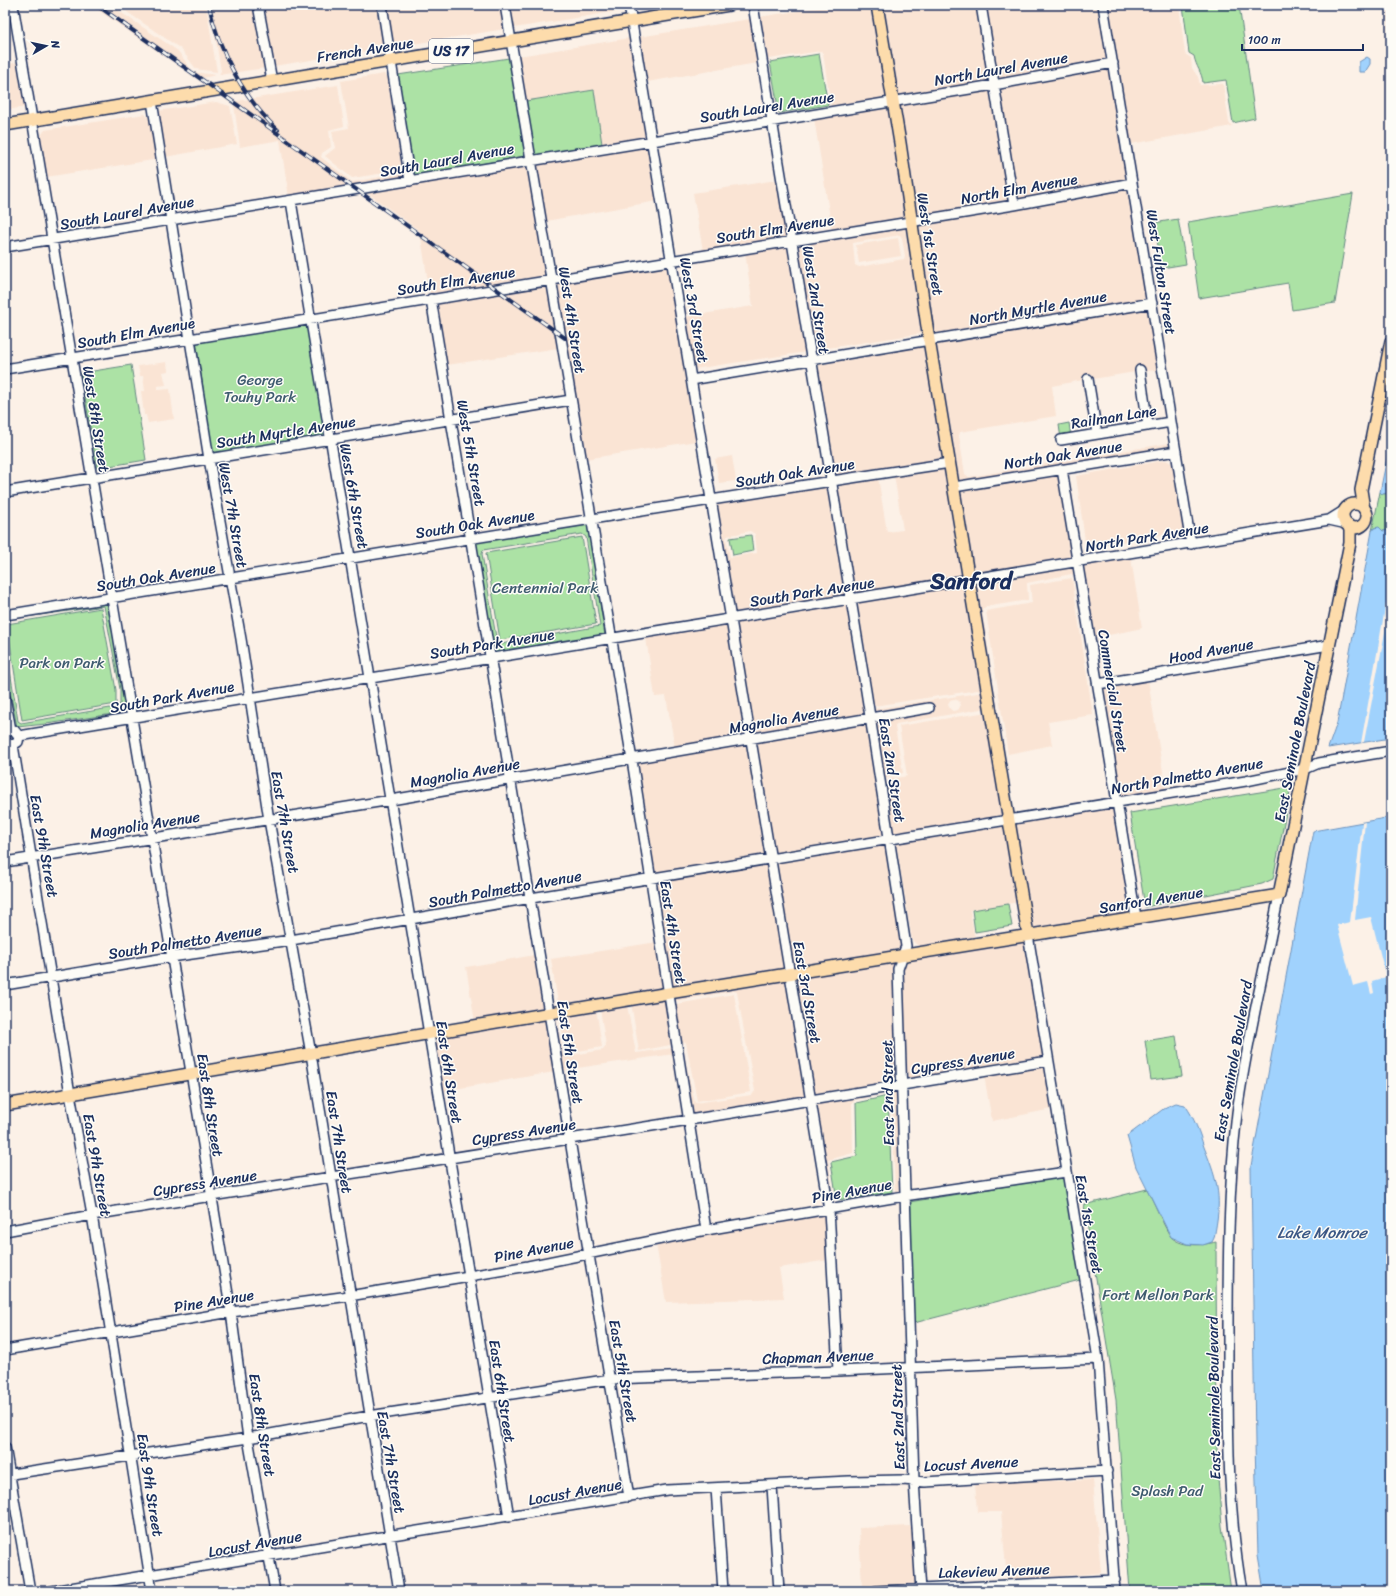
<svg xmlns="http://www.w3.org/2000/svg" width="1396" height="1596" font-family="Sriracha,sans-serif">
  <rect width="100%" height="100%" fill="#fcf1e7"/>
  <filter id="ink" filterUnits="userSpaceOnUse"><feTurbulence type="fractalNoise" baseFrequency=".025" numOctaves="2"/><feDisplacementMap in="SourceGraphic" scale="8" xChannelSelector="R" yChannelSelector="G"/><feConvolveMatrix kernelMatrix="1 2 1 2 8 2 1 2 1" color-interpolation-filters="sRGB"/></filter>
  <g filter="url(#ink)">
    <path fill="#fae4d4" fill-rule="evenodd" d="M 91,5 L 110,5 L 178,51 L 193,72 L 216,75 L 198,79 Z
      M 117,5 L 206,5 L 217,72 L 196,69 L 181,49 Z
      M 210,5 L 254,5 L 265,68 L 219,75 L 221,71 Z
      M 263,5 L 377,5 L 385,48 L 274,66 Z
      M 387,5 L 501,5 L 505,29 L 394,47 Z
      M 510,5 L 624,5 L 625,10 L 514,28 Z
      M 836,5 L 872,5 L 888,97 L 831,107 L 823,53 L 821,51 L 769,59 L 766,61 L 759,17 Z
      M 881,5 L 976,5 L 989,81 L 897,96 Z
      M 986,5 L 1099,5 L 1107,59 L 998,80 Z
      M 1108,5 L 1179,5 L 1185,54 L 1191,58 L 1192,68 L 1198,77 L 1200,85 L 1223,84 L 1229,123 L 1232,126 L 1131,144 L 1131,147 Z
      M 750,19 L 757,63 L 647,82 L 639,37 Z
      M 630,38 L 646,136 L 602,144 L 594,90 L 526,101 L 519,56 Z
      M 18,62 L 26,107 L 5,110 L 5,65 Z
      M 1109,68 L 1127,180 L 1018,200 L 999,88 Z
      M 384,74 L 389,78 L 405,170 L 352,178 L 325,156 L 335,148 L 332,131 L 349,128 L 341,81 Z
      M 338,85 L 344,126 L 329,130 L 331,147 L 322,153 L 321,157 L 352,182 L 404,173 L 405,177 L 289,197 L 280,140 L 240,147 L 234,105 L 231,102 Z
      M 990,90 L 1009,201 L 915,216 L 898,104 Z
      M 216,102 L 230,106 L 237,144 L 165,157 L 158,111 Z
      M 889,105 L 906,217 L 832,230 L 814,118 Z
      M 145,114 L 152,121 L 159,159 L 46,177 L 41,139 L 42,134 L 45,130 Z
      M 648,144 L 657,201 L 546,221 L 536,163 Z
      M 527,164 L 546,276 L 430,295 L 420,231 L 366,192 Z
      M 777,180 L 787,237 L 703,251 L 693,193 Z
      M 1129,188 L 1147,300 L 946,333 L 933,333 L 916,224 Z
      M 907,225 L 924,333 L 815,350 L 798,244 ZM 900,235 L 902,238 L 905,256 L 904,259 L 859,267 L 855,265 L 853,243 Z
      M 898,238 L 901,256 L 859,263 L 856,245 Z
      M 789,245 L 806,352 L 694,369 L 685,317 L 753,306 L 745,252 Z
      M 667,265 L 696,441 L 586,459 L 556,283 Z
      M 547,284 L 558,348 L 447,365 L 436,302 Z
      M 1148,308 L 1158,370 L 1145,371 L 1143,365 L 1135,367 L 1135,372 L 1093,379 L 1092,374 L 1083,375 L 1083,380 L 1052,386 L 1056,416 L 960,432 L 959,436 L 965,474 L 969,477 L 1170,443 L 1171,447 L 958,482 L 934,341 Z
      M 925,346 L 945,460 L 835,476 L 818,365 Z
      M 167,362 L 168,371 L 163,372 L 166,385 L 158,386 L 158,390 L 170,389 L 174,419 L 148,423 L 146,415 L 144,415 L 141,391 L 145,391 L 143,376 L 140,376 L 138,366 Z
      M 732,456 L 736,481 L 719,483 L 715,459 Z
      M 1166,460 L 1173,464 L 1184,531 L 1086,548 L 1076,476 Z
      M 943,468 L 946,470 L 984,689 L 874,706 L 838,488 L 841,484 L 878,477 L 887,532 L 903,530 L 894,475 Z
      M 1058,474 L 1072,559 L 974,575 L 960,490 Z
      M 827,485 L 845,596 L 734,615 L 716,503 ZM 750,531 L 755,534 L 757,553 L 730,557 L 726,539 L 727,536 Z
      M 1131,558 L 1142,628 L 1095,638 L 1082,566 Z
      M 1073,567 L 1074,575 L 1071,574 L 1027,583 L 1028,600 L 985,607 L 982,610 L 1004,754 L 975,583 Z
      M 1072,578 L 1093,715 L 1048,722 L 1052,745 L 1008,754 L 986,611 L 1032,603 L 1030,585 Z
      M 846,604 L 865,715 L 755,734 L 735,623 Z
      M 726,624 L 746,736 L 675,748 L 666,696 L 655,697 L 646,638 Z
      M 1148,680 L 1166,790 L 1121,797 L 1103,688 Z
      M 984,692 L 986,708 L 896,724 L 895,727 L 903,773 L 890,776 L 885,779 L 875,722 L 934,711 L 933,703 L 874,714 L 874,709 ZM 954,699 L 959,701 L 961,705 L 958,710 L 953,711 L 950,709 L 948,705 L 950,700 Z
      M 987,712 L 1019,902 L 970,910 L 975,939 L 920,948 L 912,940 L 887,788 L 887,782 L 891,779 L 907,776 L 899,726 Z
      M 866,723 L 884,837 L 774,854 L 756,742 Z
      M 747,744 L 765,855 L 654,874 L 637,763 Z
      M 1113,807 L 1131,913 L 1032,930 L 1015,823 Z
      M 885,845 L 901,945 L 899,951 L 793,969 L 775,862 Z
      M 766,863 L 784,970 L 673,988 L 656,882 Z
      M 1024,939 L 1043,1057 L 907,1080 L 903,969 L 907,958 Z
      M 657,942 L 666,1006 L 734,994 L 751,1092 L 697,1101 L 686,1042 L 639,1051 L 630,996 L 595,1001 L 602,1047 L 566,1053 L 551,959 Z
      M 535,955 L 544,1011 L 475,1022 L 466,967 Z
      M 896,960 L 898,1081 L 815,1094 L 795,977 Z
      M 786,978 L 806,1096 L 693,1115 L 682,1047 L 695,1103 L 752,1095 L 755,1091 L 737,992 L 734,991 L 675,1001 L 674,997 Z
      M 627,1005 L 636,1053 L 673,1048 L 674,1054 L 563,1070 L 555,1017 L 556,1017 L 563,1055 L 567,1056 L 603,1050 L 606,1046 L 600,1009 Z
      M 545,1019 L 554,1072 L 443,1091 L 435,1037 Z
      M 1045,1065 L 1052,1109 L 992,1121 L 984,1075 Z
      M 898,1090 L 899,1193 L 895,1194 L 892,1096 L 887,1093 L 855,1100 L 852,1102 L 853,1153 L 828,1160 L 834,1202 L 838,1204 L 833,1205 L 817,1103 Z
      M 825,1215 L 828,1260 L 779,1268 L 784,1298 L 666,1302 L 656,1244 Z
      M 1093,1480 L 1101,1573 L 1007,1580 L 1001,1512 L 977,1512 L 975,1483 Z
      M 912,1526 L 916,1584 L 862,1588 L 859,1528 Z"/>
    <path fill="#ace2a5" stroke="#648882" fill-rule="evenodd" d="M 1183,5 L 1239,5 L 1255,118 L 1233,123 L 1226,80 L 1203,83 C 1202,72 1196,67 1194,56 L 1189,53 Z
      M 819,54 L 828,105 L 779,113 L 770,62 Z
      M 509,58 L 525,156 L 414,176 L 398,75 Z
      M 594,90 L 602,144 L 535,155 L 526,101 Z
      M 1353,194 L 1335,303 L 1292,310 L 1288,283 L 1199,298 L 1188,222 Z
      M 1178,219 L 1186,264 L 1162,268 L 1154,223 Z
      M 307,324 L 325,436 L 213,455 L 196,341 Z
      M 131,365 L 146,460 L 97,468 L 81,373 Z
      M 1069,423 L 1071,437 L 1061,439 L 1059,425 Z
      M 1380,492 L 1382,494 L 1391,493 L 1391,530 L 1383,531 L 1374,528 L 1372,531 Z
      M 588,525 L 605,636 L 494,654 L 476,542 ZM 582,534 L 586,537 L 600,626 L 501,644 L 497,643 L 482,554 L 483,550 Z
      M 751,535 L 753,551 L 733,555 L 730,538 Z
      M 582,537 L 596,624 L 500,640 L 486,553 Z
      M 107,602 L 126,705 L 120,713 L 46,724 L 17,727 L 5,665 L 5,638 L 18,721 L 21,723 L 116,707 L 120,704 L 120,689 L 104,606 L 5,620 Z
      M 101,608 L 116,690 L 116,704 L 22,720 L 7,624 Z
      M 1291,787 L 1273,879 L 1262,884 L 1145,907 L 1130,813 Z
      M 1008,904 L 1012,926 L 975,932 L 972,910 Z
      M 1176,1036 L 1182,1076 L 1151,1080 L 1145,1041 Z
      M 888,1096 L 892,1192 L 837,1200 L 831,1162 L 857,1156 L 856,1103 Z
      M 1063,1177 L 1080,1280 L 914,1323 L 909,1202 Z
      M 1147,1189 C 1152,1198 1166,1231 1171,1237 C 1183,1248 1203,1245 1216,1242 L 1217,1466 L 1222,1526 L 1231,1591 L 1130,1591 L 1116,1400 L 1084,1205 Z"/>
    <path fill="#a0d2fd" stroke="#6b91bd" d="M 1367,57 L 1370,59 L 1370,64 L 1365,72 L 1359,72 L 1359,62 Z
      M 1391,438 L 1391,493 L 1382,494 L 1380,492 Z
      M 1379,527 L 1383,531 L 1391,530 L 1391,738 L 1328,748 L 1337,723 L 1372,531 L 1374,528 Z
      M 1391,817 L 1391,1591 L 1264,1591 L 1258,1555 L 1255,1444 L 1251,1166 L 1313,831 Z
      M 1176,1103 L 1185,1105 C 1195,1119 1199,1132 1204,1147 C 1219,1185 1222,1198 1214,1238 L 1212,1242 L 1203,1245 L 1187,1244 L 1171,1237 L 1136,1167 L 1127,1136 L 1166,1107 Z"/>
    <path fill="#fcf1e7" d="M 1389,586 L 1391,586 L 1391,601 L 1364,742 L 1361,743 Z
      M 1365,822 L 1355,920 L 1371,917 L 1386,977 L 1372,981 L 1374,993 L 1371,994 L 1368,982 L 1353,986 L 1337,925 L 1350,922 L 1362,823 Z"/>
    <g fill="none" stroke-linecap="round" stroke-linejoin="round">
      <defs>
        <path id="minor" d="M 13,5 L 231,1312 L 248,1438 L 275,1591
          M 258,5 L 272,81
          M 382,5 L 410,181
          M 505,5 L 632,760 L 706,1230
          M 629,5 L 829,1210 L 838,1371
          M 753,5 L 866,691 L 906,946 L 898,969 L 914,1480 L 921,1591
          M 981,5 L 1014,205
          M 1103,5 L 1191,544
          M 152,101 L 209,459 L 241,639 L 269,820 L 311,1054 L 399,1591
          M 291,201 L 509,1517
          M 5,247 L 994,85 L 1113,63
          M 431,299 L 629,1497
          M 5,369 L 1014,205 L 1132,183
          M 1140,370 L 1148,426
          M 1088,379 L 1097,434
          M 691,380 L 1152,303
          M 1061,440 L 1171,422
          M 1062,469 L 1136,917
          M 954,487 L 1176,451
          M 5,492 L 571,400
          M 1329,520 L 1345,510
          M 5,615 C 320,564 635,510 950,463
          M 1098,684 L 1329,645
          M 5,698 L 11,730
          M 5,735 L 8,731 L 14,730 L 19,736 L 18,742 L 13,745 L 8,744 L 5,740
          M 19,736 L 1329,520 L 1347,524
          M 13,745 L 70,1094 L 92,1215 L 152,1591
          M 5,862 L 391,800 L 929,708
          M 1028,935 L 1098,1359 L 1115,1591
          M 5,985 L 171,957 L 291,940 L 531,898 L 1246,781 L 1305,769 L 1319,763 L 1391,751
          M 5,1231 L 92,1215 L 689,1120 L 1048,1061
          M 5,1350 L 231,1312 L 349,1296 L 469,1276 L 528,1266 L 706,1230 L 904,1196 L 1066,1172
          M 5,1447 L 30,1591
          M 5,1475 L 248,1438 L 369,1416 L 611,1379 L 838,1371 L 1098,1359
          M 772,1486 L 779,1591
          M 716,1488 L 723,1591
          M 52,1591 L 667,1490 L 849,1481 L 903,1480 L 925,1482 L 1107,1471
          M 876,1591 L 1115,1580
          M 1242,1591 C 1227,1508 1228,1425 1228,1341 C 1228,1265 1228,1189 1237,1113 C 1247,1039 1265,967 1279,895"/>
        <path id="major" d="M 877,5 L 900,143 L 929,340 L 1028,935
          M 5,125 L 729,5
          M1343 516a12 12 0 1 1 24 0a12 12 0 1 1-24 0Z
          M 1364,509 L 1361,490 L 1391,341
          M 5,1105 L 669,993 L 1279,895 L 1350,543 L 1350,530 L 1348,525"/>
      </defs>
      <use href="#minor" stroke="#1b2f5e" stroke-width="12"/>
      <use href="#major" stroke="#1b2f5e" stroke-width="14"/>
      <use href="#minor" stroke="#fdfcf7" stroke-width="9"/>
      <use href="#major" stroke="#fddcac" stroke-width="11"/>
      <defs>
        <path id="rail" d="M 97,5 L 565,338
          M 209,5 C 218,50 244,99 278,130"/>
      </defs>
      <use href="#rail" stroke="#1b2f5e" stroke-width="4"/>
      <use href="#rail" stroke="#fdfcf7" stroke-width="2.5" stroke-dasharray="8" stroke-linecap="butt"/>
    </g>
  </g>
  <g text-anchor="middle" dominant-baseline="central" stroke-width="3" stroke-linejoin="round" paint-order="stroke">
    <rect fill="#fdfcf7" stroke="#5f6c8c" stroke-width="1" x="429" y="39" width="44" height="24" rx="3"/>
    <g font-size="14" font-weight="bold" fill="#1b2f5e">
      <text x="451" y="51">US 17</text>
    </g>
    <g font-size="15" fill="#1b2f5e" stroke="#fdfcf7">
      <text transform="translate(365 50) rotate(-9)">French Avenue</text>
      <text transform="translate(1001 69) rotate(-10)">North Laurel Avenue</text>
      <text transform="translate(767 107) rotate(-9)">South Laurel Avenue</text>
      <text transform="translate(447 160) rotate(-10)">South Laurel Avenue</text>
      <text transform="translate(1019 189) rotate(-10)">North Elm Avenue</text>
      <text transform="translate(127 213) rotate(-10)">South Laurel Avenue</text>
      <text transform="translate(775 229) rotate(-9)">South Elm Avenue</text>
      <text transform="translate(930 244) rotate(81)">West 1st Street</text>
      <text transform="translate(1161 272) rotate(81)">West Fulton Street</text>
      <text transform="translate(456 281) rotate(-9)">South Elm Avenue</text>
      <text transform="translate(816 300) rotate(81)">West 2nd Street</text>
      <text transform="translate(1038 308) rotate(-10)">North Myrtle Avenue</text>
      <text transform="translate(694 310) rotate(80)">West 3rd Street</text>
      <text transform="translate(572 320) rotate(81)">West 4th Street</text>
      <text transform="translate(136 333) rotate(-10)">South Elm Avenue</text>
      <text transform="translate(1114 417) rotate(-9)">Railman Lane</text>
      <text transform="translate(96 419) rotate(81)">West 8th Street</text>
      <text transform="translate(286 432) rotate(-9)">South Myrtle Avenue</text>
      <text transform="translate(471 453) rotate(80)">West 5th Street</text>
      <text transform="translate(1063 455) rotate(-9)">North Oak Avenue</text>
      <text transform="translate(795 473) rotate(-9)">South Oak Avenue</text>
      <text transform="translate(354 496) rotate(80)">West 6th Street</text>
      <text transform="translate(233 515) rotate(80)">West 7th Street</text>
      <text transform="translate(475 524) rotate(-9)">South Oak Avenue</text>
      <text transform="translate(1147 537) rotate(-9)">North Park Avenue</text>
      <text transform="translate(156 577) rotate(-9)">South Oak Avenue</text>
      <text transform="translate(812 592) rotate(-9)">South Park Avenue</text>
      <text transform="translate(492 644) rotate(-9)">South Park Avenue</text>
      <text transform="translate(1211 651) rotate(-10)">Hood Avenue</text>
      <text transform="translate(1113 691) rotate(81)">Commercial Street</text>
      <text transform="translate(172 697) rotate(-10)">South Park Avenue</text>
      <text transform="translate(784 719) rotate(-10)">Magnolia Avenue</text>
      <text transform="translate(1295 742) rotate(-79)">East Seminole Boulevard</text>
      <text transform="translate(892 770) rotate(81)">East 2nd Street</text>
      <text transform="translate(465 773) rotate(-10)">Magnolia Avenue</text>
      <text transform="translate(1187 776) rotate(-10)">North Palmetto Avenue</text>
      <text transform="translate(285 822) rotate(80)">East 7th Street</text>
      <text transform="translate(145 825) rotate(-9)">Magnolia Avenue</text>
      <text transform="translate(44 846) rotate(80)">East 9th Street</text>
      <text transform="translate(505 889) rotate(-10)">South Palmetto Avenue</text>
      <text transform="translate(1151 900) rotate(-9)">Sanford Avenue</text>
      <text transform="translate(673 932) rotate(81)">East 4th Street</text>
      <text transform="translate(185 942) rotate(-9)">South Palmetto Avenue</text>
      <text transform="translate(807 992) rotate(80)">East 3rd Street</text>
      <text transform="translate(570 1052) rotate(81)">East 5th Street</text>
      <text transform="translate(963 1061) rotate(-9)">Cypress Avenue</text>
      <text transform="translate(1233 1061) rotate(-80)">East Seminole Boulevard</text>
      <text transform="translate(449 1072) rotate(81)">East 6th Street</text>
      <text transform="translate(888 1093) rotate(-91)">East 2nd Street</text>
      <text transform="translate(210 1105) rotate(81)">East 8th Street</text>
      <text transform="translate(524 1132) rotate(-9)">Cypress Avenue</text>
      <text transform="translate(339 1142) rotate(81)">East 7th Street</text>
      <text transform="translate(97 1165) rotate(80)">East 9th Street</text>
      <text transform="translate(205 1183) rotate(-9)">Cypress Avenue</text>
      <text transform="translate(852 1191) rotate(-10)">Pine Avenue</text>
      <text transform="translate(1089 1224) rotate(80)">East 1st Street</text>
      <text transform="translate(534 1250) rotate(-11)">Pine Avenue</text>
      <text transform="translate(214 1301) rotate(-9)">Pine Avenue</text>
      <text transform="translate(818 1357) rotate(-2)">Chapman Avenue</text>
      <text transform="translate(623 1371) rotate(80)">East 5th Street</text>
      <text transform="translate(502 1391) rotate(81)">East 6th Street</text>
      <text transform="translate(1214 1398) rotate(-91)">East Seminole Boulevard</text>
      <text transform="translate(898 1417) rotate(-92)">East 2nd Street</text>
      <text transform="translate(262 1425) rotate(81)">East 8th Street</text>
      <text transform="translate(391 1462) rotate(80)">East 7th Street</text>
      <text transform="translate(971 1464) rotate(-3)">Locust Avenue</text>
      <text transform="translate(150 1485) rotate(81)">East 9th Street</text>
      <text transform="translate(575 1492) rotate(-10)">Locust Avenue</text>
      <text transform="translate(255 1544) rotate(-10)">Locust Avenue</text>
      <text transform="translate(994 1571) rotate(-2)">Lakeview Avenue</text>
    </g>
    <g font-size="15" fill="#3f5c70" stroke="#fdfcf7">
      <text x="260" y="380">George<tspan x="260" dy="17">Touhy Park</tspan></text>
      <text x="545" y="588">Centennial Park</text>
      <text x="62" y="663">Park on Park</text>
      <text x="1158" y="1295">Fort Mellon Park</text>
      <text x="1167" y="1491">Splash Pad</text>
    </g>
    <g font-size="16" font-style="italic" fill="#3c5886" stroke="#fdfcf7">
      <text x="1322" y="1232">Lake Monroe</text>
    </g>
    <g font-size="23" font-weight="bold" fill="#1b2f5e" stroke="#fdfcf7">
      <text x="971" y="581">Sanford</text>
    </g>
  </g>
  <rect width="1396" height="1596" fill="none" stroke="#fdfcf7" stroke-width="20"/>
  <rect x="10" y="10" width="1376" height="1576" fill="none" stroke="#1b2f5e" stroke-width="1.5" filter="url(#ink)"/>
  <g transform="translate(46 46) rotate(81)" stroke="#fdfcf7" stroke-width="3" paint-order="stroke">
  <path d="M0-3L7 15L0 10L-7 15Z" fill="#1b2f5e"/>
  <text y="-6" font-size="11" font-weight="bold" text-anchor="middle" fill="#1b2f5e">N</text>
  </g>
  <path d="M1242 44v6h121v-6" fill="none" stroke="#1b2f5e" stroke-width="2"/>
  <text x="1248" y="44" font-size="12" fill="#1b2f5e" stroke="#fdfcf7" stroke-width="3" paint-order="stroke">100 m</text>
</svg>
